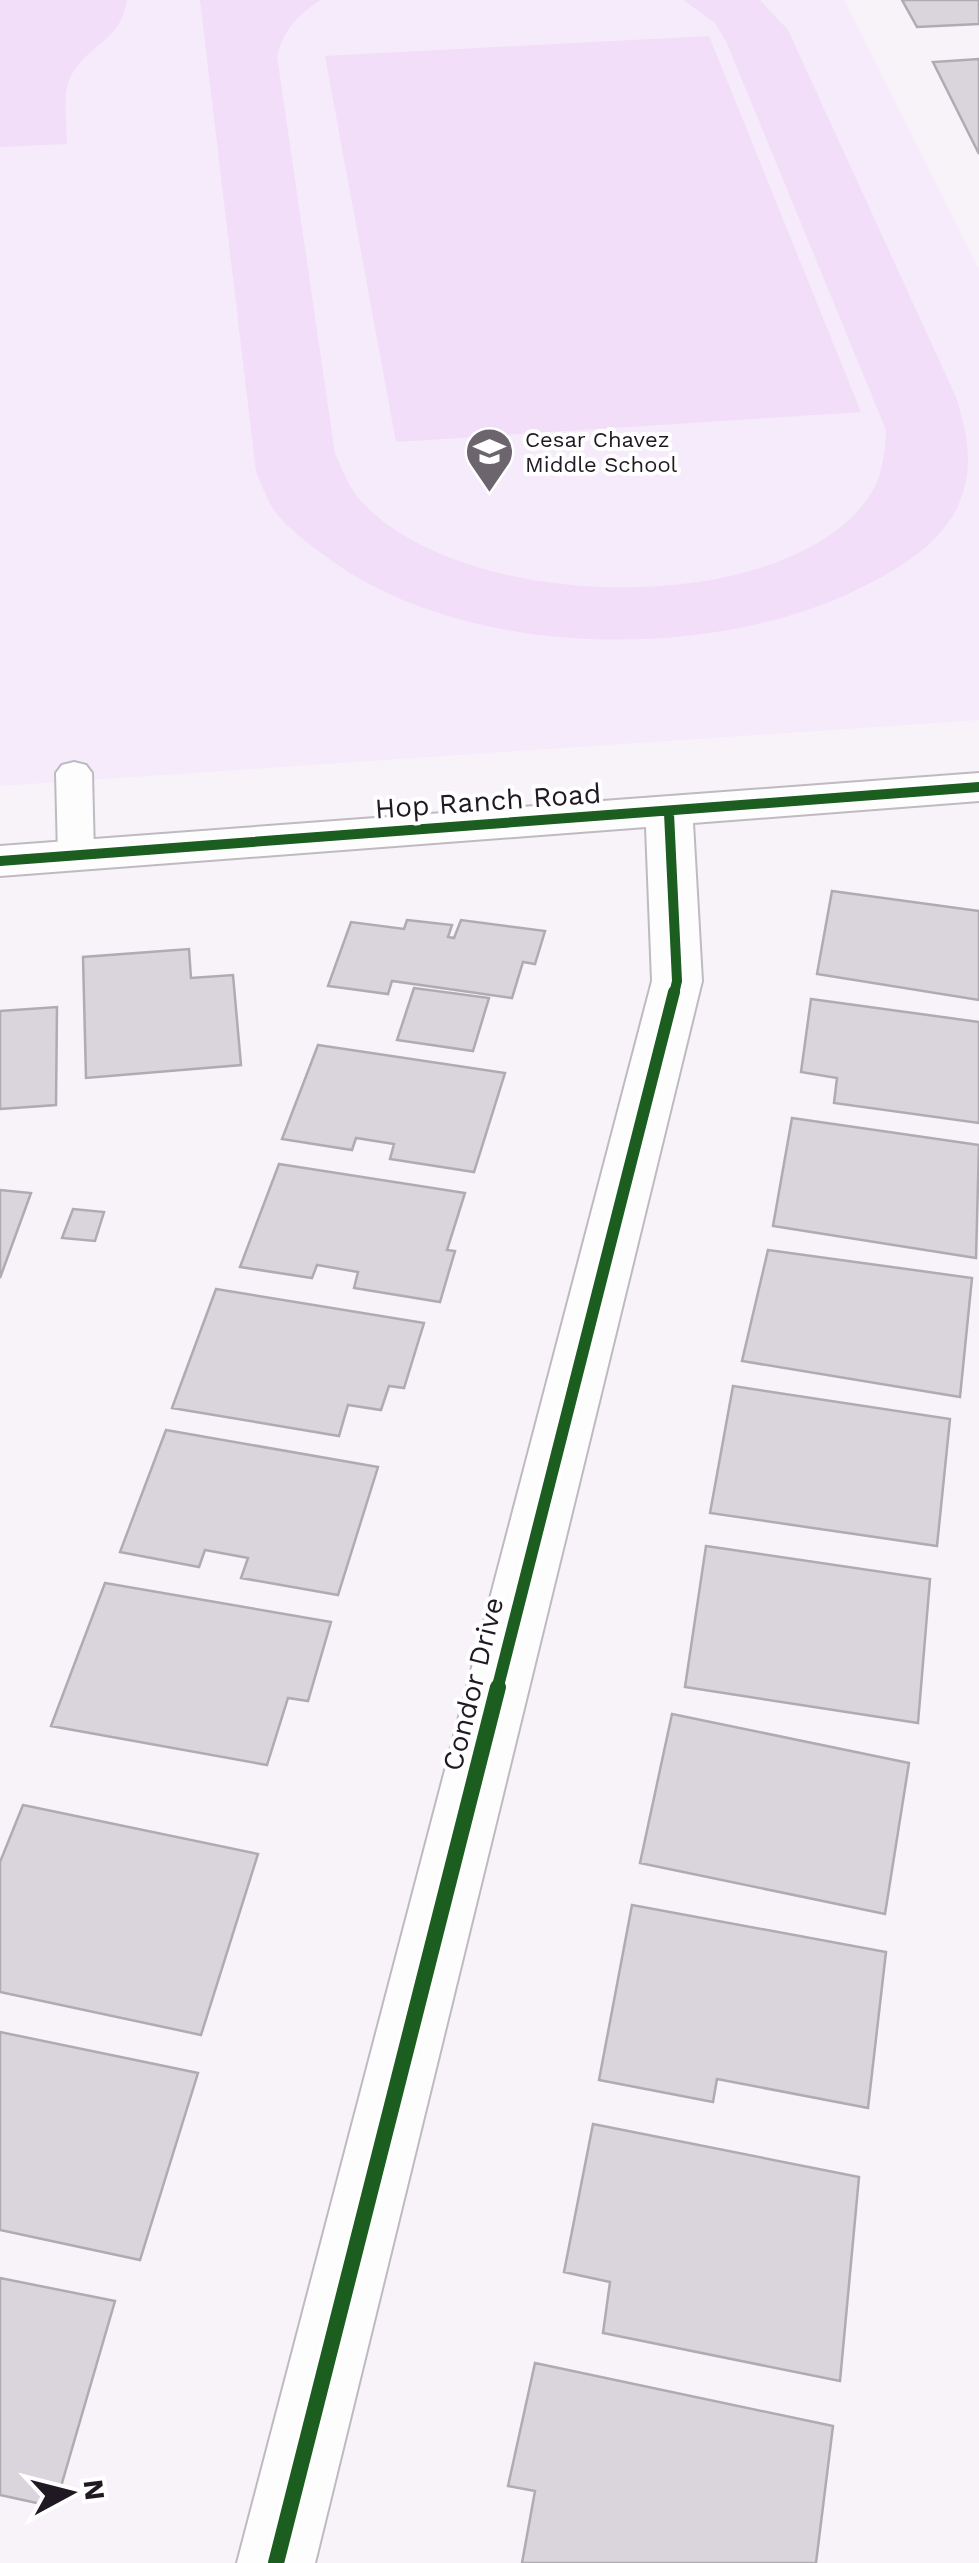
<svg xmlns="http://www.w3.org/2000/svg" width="979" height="2563" font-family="'Work Sans',sans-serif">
  <rect width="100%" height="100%" fill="#f8f3f9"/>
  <path fill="#f6ebfa" d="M 0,0 L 844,0 L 979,270 L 979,720 L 0,786 Z"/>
  <path fill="#f2def9" d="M 0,0 L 127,0 C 121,41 89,44 72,74 C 61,92 67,124 67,144 L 0,147 Z
    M 200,0 L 321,0 C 298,14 284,30 277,56 L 335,454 C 342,467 347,484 356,495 C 449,611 774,623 866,501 C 882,480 885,455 886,430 L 726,41 L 715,23 L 683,0 L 760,0 L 788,30 L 956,397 C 968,435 975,470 957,508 C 937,548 891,574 852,592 C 703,662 463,658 328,558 C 309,544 285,527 272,507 C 266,496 261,484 256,472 Z
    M 709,36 L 861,412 L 396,442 L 325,56 Z"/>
  <path fill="#dad4dc" stroke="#b0aab3" stroke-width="2.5" d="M 902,0 L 979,0 L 979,24 L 917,27 Z
    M 979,59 L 979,154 L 933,62 Z
    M 832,891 L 979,911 L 979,1000 L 817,974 Z
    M 407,920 L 452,925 L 448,937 L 454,938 L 461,920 L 545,931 L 535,964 L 523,962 L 512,998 L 392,981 L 388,994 L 328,986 L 351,922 L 404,929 Z
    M 189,949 L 191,978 L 233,975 L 241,1065 L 86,1078 L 83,957 Z
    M 414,988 L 489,998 L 473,1051 L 397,1040 Z
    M 811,999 L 979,1022 L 979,1123 L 834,1103 L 837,1078 L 801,1072 Z
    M 57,1007 L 56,1105 L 0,1109 L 0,1011 Z
    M 318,1045 L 505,1073 L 474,1172 L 390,1159 L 394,1144 L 356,1138 L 352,1150 L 282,1139 Z
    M 792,1118 L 979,1145 L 976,1258 L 773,1226 Z
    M 279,1164 L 465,1193 L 447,1250 L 455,1251 L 440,1302 L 354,1288 L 358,1272 L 317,1265 L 312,1278 L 240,1267 Z
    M 0,1190 L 31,1193 L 0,1278 Z
    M 73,1209 L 104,1212 L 95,1241 L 62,1238 Z
    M 768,1250 L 972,1278 L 960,1397 L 742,1361 Z
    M 216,1289 L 424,1323 L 404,1388 L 389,1386 L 381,1410 L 348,1405 L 339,1436 L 172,1408 Z
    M 733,1386 L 950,1419 L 937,1546 L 710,1513 Z
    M 166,1430 L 378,1467 L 338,1595 L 241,1578 L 248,1558 L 205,1550 L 199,1567 L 120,1552 Z
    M 706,1546 L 930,1579 L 918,1723 L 685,1687 Z
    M 105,1583 L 331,1622 L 308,1701 L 288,1698 L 267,1765 L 51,1726 Z
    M 672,1714 L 909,1763 L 885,1914 L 640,1863 Z
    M 23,1805 L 258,1854 L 201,2035 L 0,1992 L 0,1862 Z
    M 632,1905 L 886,1952 L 868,2108 L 717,2079 L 713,2102 L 599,2080 Z
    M 0,2032 L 198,2073 L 140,2260 L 0,2230 Z
    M 593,2124 L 859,2177 L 840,2381 L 603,2333 L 610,2282 L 564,2272 Z
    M 0,2278 L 115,2301 L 55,2507 L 0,2495 Z
    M 535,2363 L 833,2426 L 816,2563 L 522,2563 L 535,2491 L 508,2486 Z"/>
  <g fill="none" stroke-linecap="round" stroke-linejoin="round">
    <defs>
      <path id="lane" d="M 74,762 L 86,765 L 92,773 L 94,855 L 89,863 L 76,867 L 63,863 L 58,855 L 56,773 L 62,765 Z"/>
      <path id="street" d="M 979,773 L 979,801 L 693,823 L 702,981 L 315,2563 L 237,2563 L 652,981 L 646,827 L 0,876 L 0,846 Z"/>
    </defs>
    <use href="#lane" stroke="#bfb9c1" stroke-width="4"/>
    <use href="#street" stroke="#bfb9c1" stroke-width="4"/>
    <use href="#lane" fill="#fefdfe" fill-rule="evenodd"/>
    <use href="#street" fill="#fefdfe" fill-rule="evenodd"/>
    <defs>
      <path id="cycleway-far2" d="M 669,813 L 677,981 L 674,994
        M 0,861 L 979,787"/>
      <path id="cycleway-far1" d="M 497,1690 L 674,992"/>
      <path id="cycleway" d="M 276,2563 L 498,1687"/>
    </defs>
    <use href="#cycleway-far2" stroke="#fff" stroke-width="15"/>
    <use href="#cycleway-far1" stroke="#fff" stroke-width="19"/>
    <use href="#cycleway" stroke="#fff" stroke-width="22"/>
    <use href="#cycleway-far2" stroke="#1b5e20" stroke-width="10"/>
    <use href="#cycleway-far1" stroke="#1b5e20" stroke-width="12"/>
    <use href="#cycleway" stroke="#1b5e20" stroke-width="16"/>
  </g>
  <defs>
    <symbol id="school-pin" viewBox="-11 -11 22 30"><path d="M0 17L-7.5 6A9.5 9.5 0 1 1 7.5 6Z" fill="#6c656e" stroke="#fff"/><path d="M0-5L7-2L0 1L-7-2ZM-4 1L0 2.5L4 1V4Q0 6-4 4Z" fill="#fff"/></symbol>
  </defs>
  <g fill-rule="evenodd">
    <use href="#school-pin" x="462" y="424" width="55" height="75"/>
  </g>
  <g text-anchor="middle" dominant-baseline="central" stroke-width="8" stroke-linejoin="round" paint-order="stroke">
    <g font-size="22" fill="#201923" stroke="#fff" text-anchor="start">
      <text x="525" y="439">Cesar Chavez<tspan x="525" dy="25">Middle School</tspan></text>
    </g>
    <g font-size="28" fill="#201923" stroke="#fff">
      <text transform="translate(488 801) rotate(-4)">Hop Ranch Road</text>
      <text transform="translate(473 1684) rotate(-76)">Condor Drive</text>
    </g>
  </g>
  <g transform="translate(70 2493) rotate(83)" stroke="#ffffff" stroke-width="8" paint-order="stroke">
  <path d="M0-8L18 38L0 25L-18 38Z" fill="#201923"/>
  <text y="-15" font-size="28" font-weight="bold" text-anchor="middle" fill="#201923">N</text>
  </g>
</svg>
